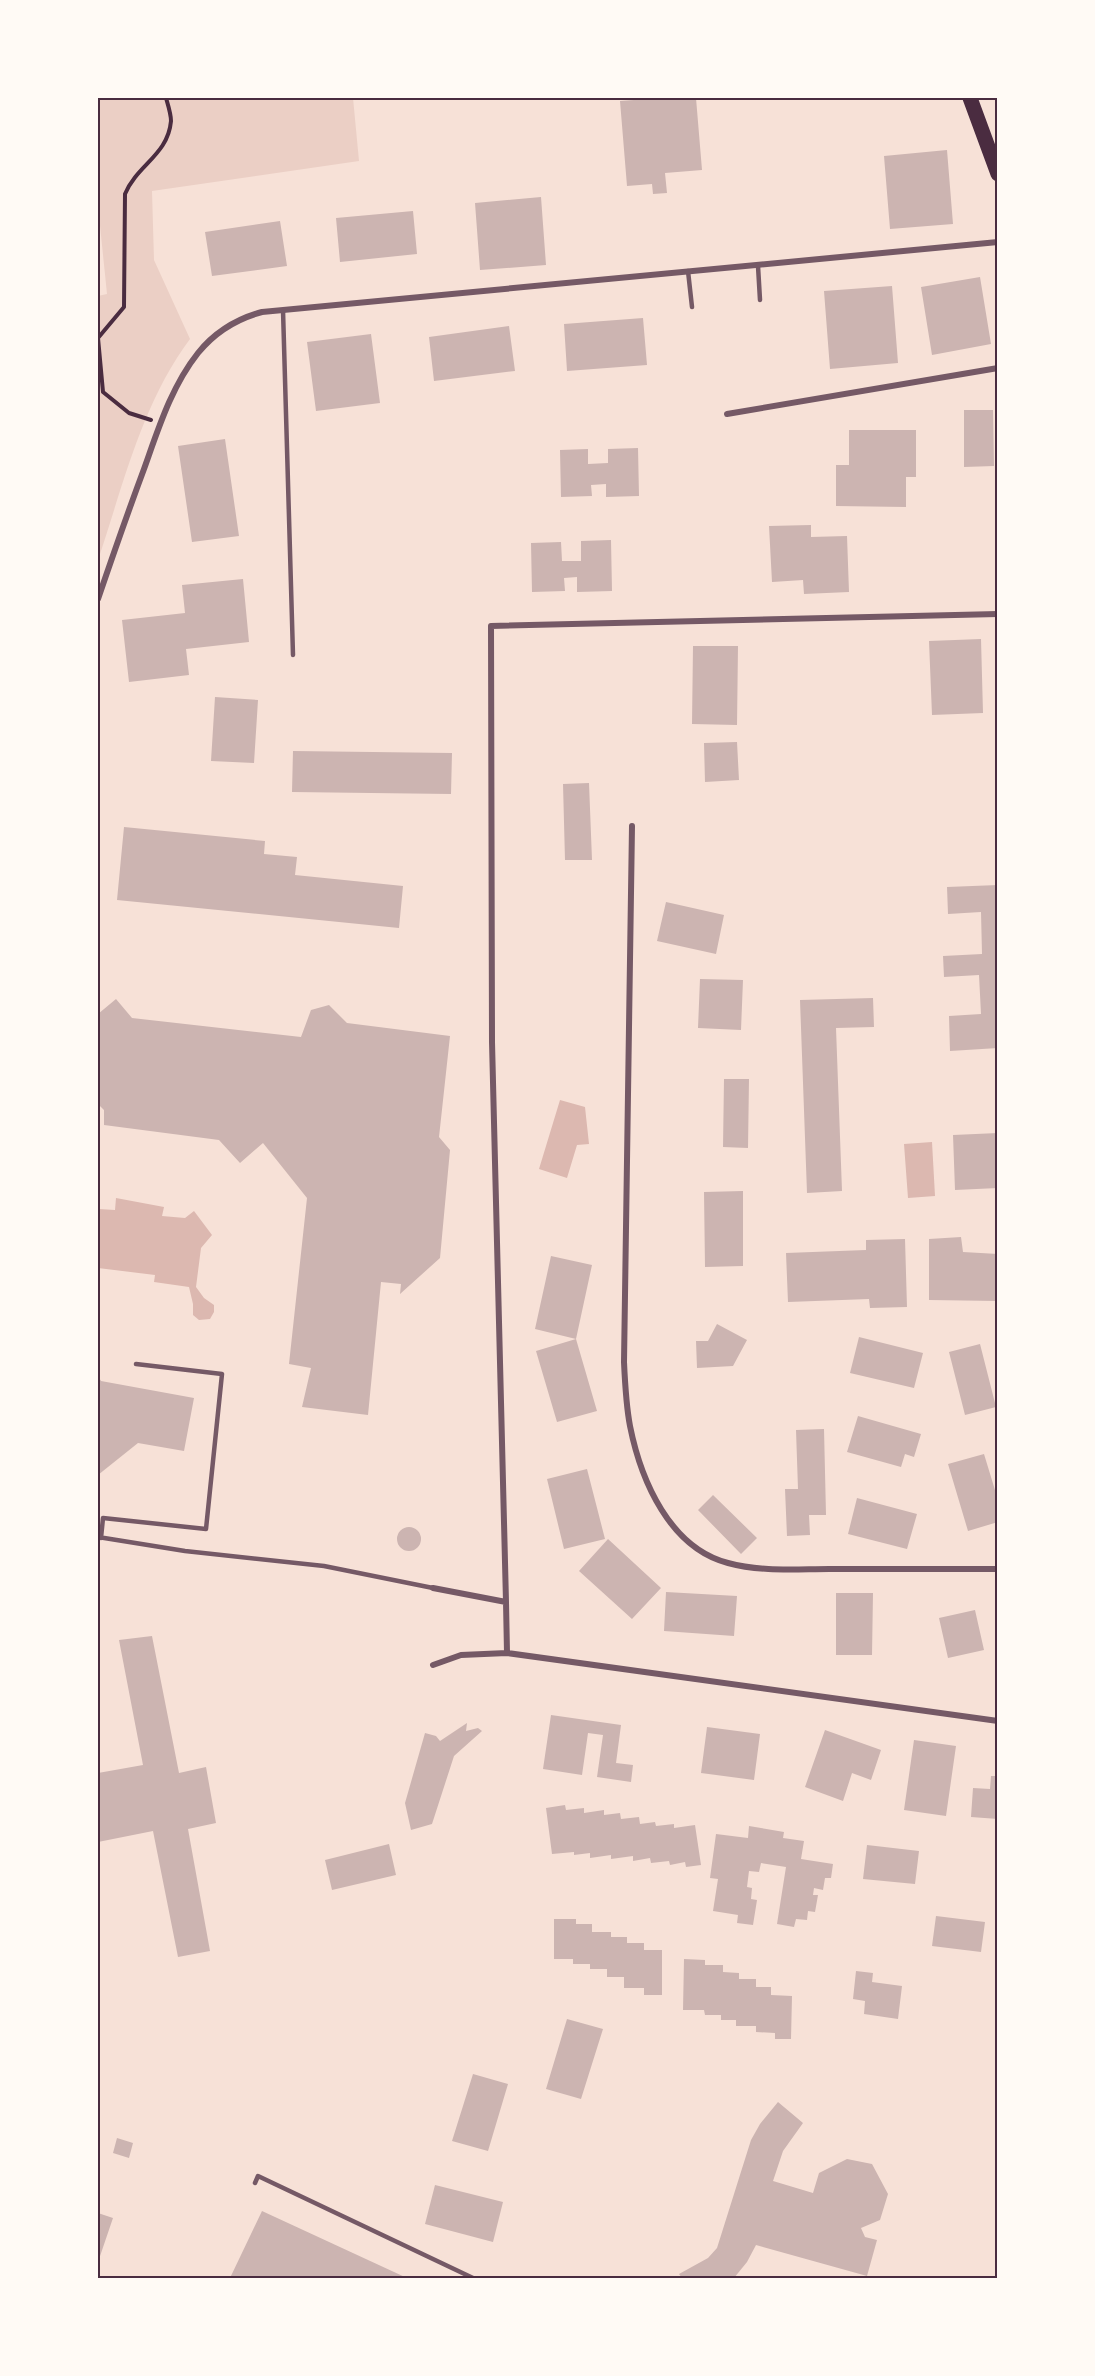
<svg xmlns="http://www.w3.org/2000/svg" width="1095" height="2376" font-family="Roboto,sans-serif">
  <rect width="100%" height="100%" fill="#f7e1d7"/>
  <path fill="#ebcfc5" d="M 98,98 L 353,98 L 359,161 L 152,191 L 154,260 L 190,339 C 142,403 123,486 98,560 L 98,296 L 107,294 L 98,206 Z"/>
  <path fill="#dcb8b0" d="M 560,1100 L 585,1107 L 589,1144 L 577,1145 L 567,1178 L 539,1169 Z
    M 932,1142 L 935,1196 L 908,1198 L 904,1144 Z
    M 116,1198 L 164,1207 L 162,1216 L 185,1218 L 194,1211 L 212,1235 L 201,1248 L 196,1287 L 204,1298 L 214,1305 L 214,1312 L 210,1319 L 199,1320 L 193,1315 L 193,1304 L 189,1287 L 154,1282 L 155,1275 L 98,1268 L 98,1209 L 115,1210 Z"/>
  <path fill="#ccb4b1" d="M 661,98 L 696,98 L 702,170 L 665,173 L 667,193 L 653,194 L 652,184 L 627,186 L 620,101 Z
    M 947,150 L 953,224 L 890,229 L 884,156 Z
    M 541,197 L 546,265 L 480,270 L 475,203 Z
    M 413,211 L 417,254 L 340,262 L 336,218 Z
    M 280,221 L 287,266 L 212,276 L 205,232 Z
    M 980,277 L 991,344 L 932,355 L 921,287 Z
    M 892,286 L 898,363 L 830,369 L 824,291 Z
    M 643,318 L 647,365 L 567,371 L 564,324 Z
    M 509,326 L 515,371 L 434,381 L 429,337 Z
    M 371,334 L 380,403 L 316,411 L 307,342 Z
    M 964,410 L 993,410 L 994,466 L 964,467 Z
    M 849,430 L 916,430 L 916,477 L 906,477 L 906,507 L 836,506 L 836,465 L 849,465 Z
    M 225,439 L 239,536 L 192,542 L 178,446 Z
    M 638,448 L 639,496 L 606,497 L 606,484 L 591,485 L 592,496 L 561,497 L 560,450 L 588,449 L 588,464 L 608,463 L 608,449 Z
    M 811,525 L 811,537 L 847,536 L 849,592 L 804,594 L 803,580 L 772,582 L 769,526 Z
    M 611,540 L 612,591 L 577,592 L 577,577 L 564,578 L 565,591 L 532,592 L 531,543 L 561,542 L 562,561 L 581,561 L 581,541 Z
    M 243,579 L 249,642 L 186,649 L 189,675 L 129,682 L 122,620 L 185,613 L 182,585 Z
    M 981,639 L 983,713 L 932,715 L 929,641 Z
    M 693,646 L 738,646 L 737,725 L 692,724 Z
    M 215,697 L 258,700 L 254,763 L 211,761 Z
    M 737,742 L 739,780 L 705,782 L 704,743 Z
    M 293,751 L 452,753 L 451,794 L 292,792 Z
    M 589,783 L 592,860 L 565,860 L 563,784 Z
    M 124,827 L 265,841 L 264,854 L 297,857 L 295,875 L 403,886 L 399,928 L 117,900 Z
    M 998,885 L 998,1048 L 950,1051 L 949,1016 L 981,1014 L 979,975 L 944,977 L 943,956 L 982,954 L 981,912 L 948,914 L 947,887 Z
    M 666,902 L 724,915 L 716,954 L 657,941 Z
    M 700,979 L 743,980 L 741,1030 L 698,1028 Z
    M 873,998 L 874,1027 L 836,1028 L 842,1191 L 807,1193 L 800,1000 Z
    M 116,999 L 132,1018 L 301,1037 L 311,1010 L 329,1005 L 347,1023 L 450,1036 L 439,1137 L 450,1150 L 440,1258 L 400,1294 L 401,1284 L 381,1282 L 368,1415 L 302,1407 L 311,1368 L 289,1364 L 307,1198 L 263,1143 L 240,1163 L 219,1140 L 104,1125 L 104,1110 L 98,1104 L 98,1014 Z
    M 724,1079 L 749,1079 L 748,1148 L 723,1147 Z
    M 998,1133 L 998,1188 L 955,1190 L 953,1135 Z
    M 743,1191 L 743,1266 L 705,1267 L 704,1192 Z
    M 961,1237 L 963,1252 L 998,1254 L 998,1301 L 929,1300 L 929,1239 Z
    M 905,1239 L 907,1307 L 870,1308 L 869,1299 L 788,1302 L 786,1253 L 866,1250 L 866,1240 Z
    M 551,1256 L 592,1265 L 576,1339 L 535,1329 Z
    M 717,1324 L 747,1340 L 733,1366 L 697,1368 L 696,1341 L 708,1341 Z
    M 859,1337 L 923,1353 L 914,1388 L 850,1373 Z
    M 576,1339 L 597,1411 L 557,1422 L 536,1351 Z
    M 980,1344 L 996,1407 L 965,1415 L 949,1352 Z
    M 98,1376 L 101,1381 L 194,1398 L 184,1451 L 138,1443 L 98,1475 Z
    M 858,1416 L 921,1434 L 914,1457 L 905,1454 L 901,1467 L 847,1452 Z
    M 824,1429 L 826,1515 L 809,1515 L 810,1535 L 787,1536 L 785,1489 L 798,1489 L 796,1430 Z
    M 984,1454 L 998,1500 L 998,1522 L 968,1531 L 948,1464 Z
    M 587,1469 L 605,1539 L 564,1549 L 547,1479 Z
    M 713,1495 L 757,1538 L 741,1554 L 698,1510 Z
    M 857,1498 L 917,1514 L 907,1549 L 848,1534 Z
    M397 1539a12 12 0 1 1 24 0a12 12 0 1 1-24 0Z
    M 608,1539 L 661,1588 L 632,1619 L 579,1571 Z
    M 666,1592 L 737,1596 L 734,1636 L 664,1631 Z
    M 836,1593 L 873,1593 L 872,1655 L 836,1655 Z
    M 975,1610 L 984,1650 L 948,1658 L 939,1618 Z
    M 152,1636 L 179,1773 L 206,1767 L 216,1823 L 188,1829 L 210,1951 L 178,1957 L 153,1831 L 98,1842 L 98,1773 L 143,1765 L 119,1640 Z
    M 551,1715 L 621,1725 L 616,1763 L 633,1765 L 631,1782 L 597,1777 L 603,1735 L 588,1733 L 582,1775 L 543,1769 Z
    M 467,1723 L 466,1731 L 478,1728 L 482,1731 L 454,1756 L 432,1824 L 411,1830 L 405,1803 L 425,1733 L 436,1736 L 440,1741 Z
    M 707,1727 L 760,1734 L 754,1780 L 701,1773 Z
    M 825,1730 L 881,1750 L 871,1780 L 852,1773 L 843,1801 L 805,1787 Z
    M 914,1740 L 956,1746 L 946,1816 L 904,1810 Z
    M 991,1776 L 998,1776 L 998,1819 L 971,1817 L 973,1788 L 990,1789 Z
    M 565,1805 L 566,1810 L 584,1808 L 584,1813 L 604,1810 L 604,1815 L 620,1813 L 621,1819 L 639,1817 L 640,1824 L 655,1822 L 656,1826 L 674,1824 L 674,1828 L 695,1825 L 701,1865 L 686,1867 L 685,1862 L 670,1865 L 669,1861 L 651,1863 L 650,1858 L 633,1861 L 633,1856 L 611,1859 L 611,1855 L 590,1858 L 590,1853 L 574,1855 L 574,1852 L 552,1854 L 546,1808 Z
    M 749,1826 L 784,1832 L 783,1838 L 804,1841 L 801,1859 L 833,1864 L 831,1878 L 825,1878 L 823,1890 L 814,1888 L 813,1895 L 818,1895 L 815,1912 L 808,1911 L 807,1920 L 796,1919 L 794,1927 L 777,1924 L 786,1867 L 761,1863 L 759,1872 L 749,1871 L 747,1887 L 752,1888 L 751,1899 L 757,1900 L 753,1925 L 737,1923 L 738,1915 L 713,1911 L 718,1879 L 710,1878 L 716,1834 L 748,1838 Z
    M 389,1844 L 396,1875 L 332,1890 L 325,1860 Z
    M 867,1845 L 919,1851 L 915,1884 L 863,1879 Z
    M 936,1916 L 985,1922 L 981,1952 L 932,1946 Z
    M 554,1919 L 576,1919 L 576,1924 L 592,1924 L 592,1932 L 611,1932 L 611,1937 L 627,1937 L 627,1943 L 644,1943 L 644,1950 L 662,1950 L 662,1995 L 644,1995 L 644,1988 L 624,1988 L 624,1977 L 607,1977 L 607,1969 L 590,1969 L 590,1964 L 573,1964 L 573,1959 L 554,1959 Z
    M 684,1959 L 705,1960 L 705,1965 L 723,1965 L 723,1972 L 739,1973 L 739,1979 L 756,1979 L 756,1987 L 771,1987 L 771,1995 L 792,1996 L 791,2039 L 775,2039 L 775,2033 L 756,2032 L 756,2026 L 736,2026 L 736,2020 L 721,2020 L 721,2015 L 705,2015 L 704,2010 L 683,2010 Z
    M 856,1971 L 873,1973 L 872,1982 L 902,1986 L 898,2019 L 864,2014 L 865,2001 L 853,1999 Z
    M 567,2019 L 603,2029 L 581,2099 L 546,2089 Z
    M 473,2074 L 508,2084 L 488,2151 L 452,2141 Z
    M 778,2102 L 803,2123 L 783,2151 L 773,2181 L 813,2193 L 819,2173 L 847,2159 L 872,2164 L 888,2194 L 880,2220 L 861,2228 L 865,2237 L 877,2240 L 867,2276 L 756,2245 L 747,2262 L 734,2278 L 682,2278 L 679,2274 L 708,2258 L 717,2248 L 751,2140 L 760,2124 Z
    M 117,2138 L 133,2143 L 129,2158 L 113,2153 Z
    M 435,2185 L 503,2202 L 493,2242 L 425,2224 Z
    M 262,2211 L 407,2278 L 230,2278 Z
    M 98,2213 L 113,2218 L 98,2262 Z"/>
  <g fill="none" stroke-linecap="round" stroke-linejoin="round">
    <path stroke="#4a2c40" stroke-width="4" d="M 151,420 L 129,413 L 103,392 L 98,338 L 124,307 L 125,194 C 137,165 168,155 171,121 C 171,114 168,105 166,98"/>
    <path stroke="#755966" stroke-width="4.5" d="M 758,266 L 760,300
      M 688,271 L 692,307
      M 283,310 L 293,655
      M 98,1537 L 185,1551 L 324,1566 L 433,1588
      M 101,1538 L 103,1518 L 206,1529 L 222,1374 L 136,1364
      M 255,2183 L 258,2176 L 473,2278"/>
    <path stroke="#755966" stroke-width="6" d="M 727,414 L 998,368
      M 98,599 C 113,555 128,512 144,469 C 158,430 171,387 198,353 C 215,332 236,319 262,312 L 998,242
      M 632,826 L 624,1362 C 625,1384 626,1405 630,1426 C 641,1481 670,1548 728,1563 C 761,1572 796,1569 829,1569 C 885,1569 941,1569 998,1569
      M 433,1588 L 506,1602 L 507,1653 L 461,1655 L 433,1665
      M 506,1602 L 492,1042 L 491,626 L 998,614
      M 507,1653 L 998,1721"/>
    <path stroke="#4a2c40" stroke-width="15" d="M 970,98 L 998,174"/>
  </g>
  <rect width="1095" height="2376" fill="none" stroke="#fffaf5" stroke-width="198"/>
  <rect x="99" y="99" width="897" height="2178" fill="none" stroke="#4a2c40" stroke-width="2"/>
</svg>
